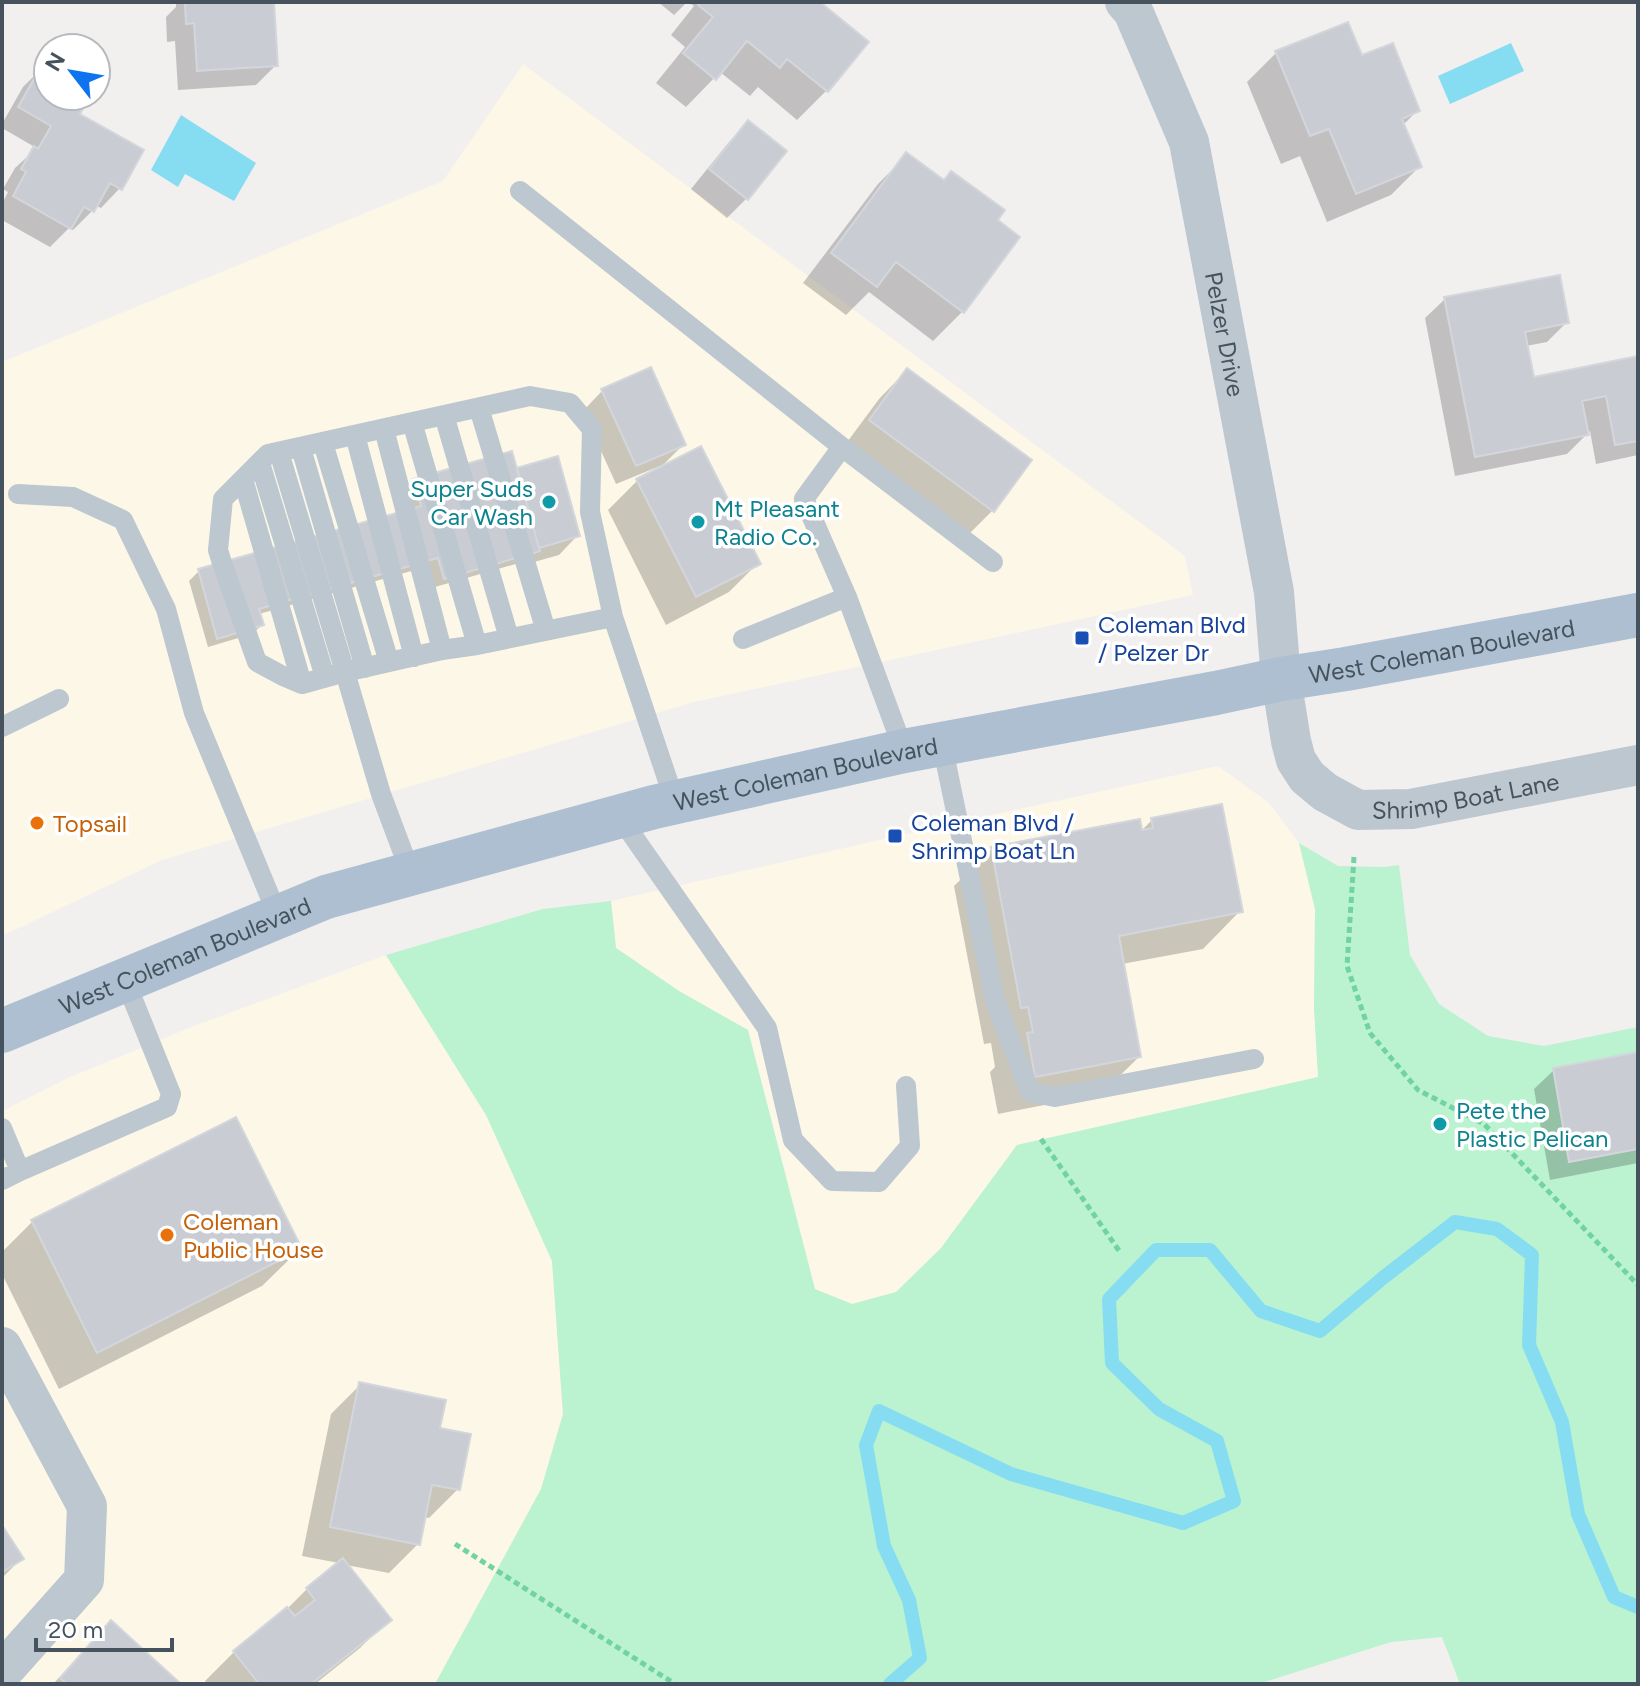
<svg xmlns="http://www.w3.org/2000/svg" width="1640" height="1686" font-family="Figtree,sans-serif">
  <rect width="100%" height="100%" fill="#f2efef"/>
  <path fill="#fdf7e8" d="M 523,64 L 1185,556 L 1193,595 L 694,702 L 162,860 L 2,936 L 2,362 L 443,181 Z
    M 1218,766 L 1269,803 L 1299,843 L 1315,909 L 1314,1008 L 1319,1077 L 1017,1145 L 941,1248 L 896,1293 L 852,1304 L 815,1290 L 748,1031 L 679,991 L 616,948 L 611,901 L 941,826 Z
    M 386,955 L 486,1115 L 552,1261 L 563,1414 L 541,1489 L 435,1684 L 2,1684 L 2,1111 L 68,1078 L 194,1026 Z"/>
  <path fill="#bbf2d0" d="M 1299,843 L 1338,866 L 1384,867 L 1399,865 L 1410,955 L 1439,1004 L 1488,1036 L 1544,1046 L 1638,1027 L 1638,1684 L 1460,1684 L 1442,1637 L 1391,1642 L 1258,1684 L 435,1684 L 541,1489 L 563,1414 L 552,1261 L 486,1115 L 386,955 L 543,909 L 611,901 L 616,948 L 679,991 L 748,1030 L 815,1289 L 852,1304 L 896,1292 L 941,1248 L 1017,1145 L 1318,1077 L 1314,1008 L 1315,909 Z"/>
  <path fill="#86ddf2" d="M 1511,43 L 1524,71 L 1450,104 L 1438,76 Z
    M 181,115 L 256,163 L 234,201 L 185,174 L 178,187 L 151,170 Z"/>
  <path fill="#0003" d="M 176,2 L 272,2 L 276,65 L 256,85 L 178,90 L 175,41 L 167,42 L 166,17 L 176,7 Z
    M 658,2 L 687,2 L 674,15 Z
    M 688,2 L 817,2 L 866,43 L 826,91 L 797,120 L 758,87 L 750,96 L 720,72 L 686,107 L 656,83 L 685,47 L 671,35 L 694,6 Z
    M 1276,53 L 1418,110 L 1403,125 L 1420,166 L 1391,195 L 1327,222 L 1300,156 L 1281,164 L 1247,82 Z
    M 42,68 L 48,71 L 48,96 L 88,96 L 77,115 L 120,188 L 101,208 L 95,205 L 92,211 L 73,230 L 69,228 L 50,247 L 2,220 L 2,204 L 8,192 L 3,189 L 15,168 L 27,157 L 33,146 L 2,128 L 2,124 L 23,87 Z
    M 748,123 L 747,198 L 727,218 L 691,189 L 729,142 Z
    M 907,155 L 1017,237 L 962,312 L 933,341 L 869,292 L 846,315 L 803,283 L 878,184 Z
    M 1445,299 L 1567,322 L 1547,342 L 1526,346 L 1532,379 L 1638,358 L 1638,455 L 1596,464 L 1590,431 L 1567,454 L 1455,476 L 1425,318 Z
    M 907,370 L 993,510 L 964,539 L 842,449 L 879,399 Z
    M 602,391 L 683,445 L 661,467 L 660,466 L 616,484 L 583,411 Z
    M 557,459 L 578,535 L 559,555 L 520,566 L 519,563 L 435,587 L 429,566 L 259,614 L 262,625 L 252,634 L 208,647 L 189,581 L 199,571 L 411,511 L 405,490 L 414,480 L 516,470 Z
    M 637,481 L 758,563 L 729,592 L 666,625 L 608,510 Z
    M 1152,820 L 1240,911 L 1203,949 L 1122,964 L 1139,1057 L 1101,1094 L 998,1114 L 990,1072 L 995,1067 L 991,1043 L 984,1044 L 954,886 L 992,849 L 1140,832 Z
    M 1638,1054 L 1638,1163 L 1550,1180 L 1534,1089 L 1554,1070 Z
    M 32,1222 L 300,1249 L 262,1286 L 59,1389 L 2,1274 L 2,1252 Z
    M 360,1385 L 438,1430 L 458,1489 L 429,1518 L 423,1517 L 418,1544 L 389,1573 L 346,1565 L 389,1619 L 360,1648 L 315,1684 L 208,1684 L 205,1681 L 234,1652 L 285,1611 L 307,1589 L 339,1563 L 302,1556 L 331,1414 Z
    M 2,1529 L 21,1559 L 2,1578 Z
    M 111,1623 L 178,1684 L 53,1684 Z"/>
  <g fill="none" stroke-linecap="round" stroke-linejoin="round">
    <path stroke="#86ddf2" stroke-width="14" d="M 890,1684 L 920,1658 L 909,1600 L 884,1546 L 866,1445 L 879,1411 L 1011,1474 L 1183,1523 L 1234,1501 L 1217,1441 L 1159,1409 L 1112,1363 L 1109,1299 L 1156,1250 L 1210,1250 L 1261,1311 L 1320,1331 L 1384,1277 L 1455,1222 L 1497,1229 L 1532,1255 L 1529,1345 L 1562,1422 L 1578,1514 L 1614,1597 L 1638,1607"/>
  </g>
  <path fill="#c9ccd2" stroke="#d3d6db" stroke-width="2" d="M 185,2 L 274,2 L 278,66 L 197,71 L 194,23 L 186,24 Z
    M 700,2 L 820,2 L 869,42 L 828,92 L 787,59 L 780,68 L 747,41 L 716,80 L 683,53 L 713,17 L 698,5 Z
    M 1348,22 L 1362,55 L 1393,43 L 1420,111 L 1402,119 L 1422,167 L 1356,194 L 1329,129 L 1310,136 L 1275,51 Z
    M 42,65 L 48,69 L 48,96 L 90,96 L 80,114 L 144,150 L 122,190 L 110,183 L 94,212 L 84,207 L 71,229 L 13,196 L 26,172 L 21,169 L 34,146 L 38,149 L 51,126 L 18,107 Z
    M 748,120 L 787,151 L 748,200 L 709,169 Z
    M 906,152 L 944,180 L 951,171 L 1005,210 L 998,220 L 1020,237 L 964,313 L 896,262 L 877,287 L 831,253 Z
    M 1560,275 L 1569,323 L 1525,332 L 1534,377 L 1638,356 L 1638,441 L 1615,445 L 1606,396 L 1582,401 L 1589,435 L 1475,457 L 1444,297 Z
    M 651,367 L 686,445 L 636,466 L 601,389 Z
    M 907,368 L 1032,460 L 994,512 L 869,420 Z
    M 701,446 L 761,564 L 696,597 L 636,479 Z
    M 512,451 L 540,551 L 444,579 L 438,558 L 259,609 L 264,625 L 217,639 L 198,569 L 421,506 L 413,479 Z
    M 558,456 L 580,536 L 539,548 L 517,468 Z
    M 1222,804 L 1243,912 L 1119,936 L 1141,1057 L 1035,1077 L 1027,1033 L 1033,1032 L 1028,1007 L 1021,1008 L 991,847 L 1140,819 L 1142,830 L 1153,828 L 1151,818 Z
    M 1638,1052 L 1638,1149 L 1569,1162 L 1553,1068 Z
    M 236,1117 L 302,1249 L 97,1353 L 31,1220 Z
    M 359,1382 L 446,1400 L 440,1428 L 471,1434 L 460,1490 L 432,1485 L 420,1545 L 330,1527 Z
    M 2,1525 L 24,1559 L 2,1572 Z
    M 343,1558 L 392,1620 L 311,1684 L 259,1684 L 233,1651 L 287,1607 L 295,1616 L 315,1600 L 306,1588 Z
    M 111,1620 L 181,1684 L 67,1684 L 60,1678 Z"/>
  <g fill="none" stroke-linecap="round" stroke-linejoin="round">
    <path stroke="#71d3a1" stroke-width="5" stroke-dasharray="6 4" stroke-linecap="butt" d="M 1354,857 L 1347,966 L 1370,1033 L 1418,1090 L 1484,1124 L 1638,1285
      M 1041,1139 L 1120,1252
      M 455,1544 L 675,1684"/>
    <path stroke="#bcc7cf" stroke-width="20" d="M 520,191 L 842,447 L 804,499 L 847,597
      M 479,408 L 546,631
      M 444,415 L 509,638
      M 412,422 L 477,645
      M 384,429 L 442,650
      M 355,435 L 414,657
      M 323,443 L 389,662
      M 842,447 L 993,562
      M 301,448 L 365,668
      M 279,452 L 345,672 L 302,684 L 283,676 L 257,662 L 222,563 L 218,550 L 223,499 L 268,454 L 530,396 L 570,403 L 592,429 L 590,512 L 613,617
      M 260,463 L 325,677
      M 243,479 L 302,684
      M 18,494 L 73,497 L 123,520 L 166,609 L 194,713 L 278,916
      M 743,639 L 847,597 L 904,751
      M 2,727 L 59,699
      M 942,744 L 995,1000 L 1030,1092 L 1055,1097 L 1254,1059
      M 619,816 L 767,1028 L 793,1140 L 832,1181 L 879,1182 L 910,1146 L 906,1086
      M 411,874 L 381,794 L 345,672 L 442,650 L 477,645 L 613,617 L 675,802
      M 2,1128 L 20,1171 L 2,1180
      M 20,1171 L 167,1107 L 171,1094 L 125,980"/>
    <g stroke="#bcc7cf" stroke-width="40">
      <path id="s1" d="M 1125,2 L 1133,11 L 1189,142 L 1274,592 L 1281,679 L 1291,741 L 1296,760 L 1307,777 L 1325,792 L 1358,810 L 1411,809 L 1638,765"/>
      <path d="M 2,1347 L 87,1506 L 84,1580 L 2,1672"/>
    </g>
    <path stroke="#adbfd0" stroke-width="44" id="s2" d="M 2,1031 L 326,897 L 654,807 L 904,751 L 1216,693 L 1281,679 L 1346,669 L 1638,615"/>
  </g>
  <g fill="#0f9aa8" stroke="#fff" stroke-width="3">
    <circle cx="549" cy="502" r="8"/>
    <circle cx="698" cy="522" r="8"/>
    <circle cx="1440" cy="1124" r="8"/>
  </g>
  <g fill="#1a4fb4" stroke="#fff" stroke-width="3">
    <rect x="1074" y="630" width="16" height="16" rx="4"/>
    <rect x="887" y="828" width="16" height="16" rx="4"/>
  </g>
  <g fill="#e8710a" stroke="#fff" stroke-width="3">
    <circle cx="37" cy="823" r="8"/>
    <circle cx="167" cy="1235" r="8"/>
  </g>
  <g text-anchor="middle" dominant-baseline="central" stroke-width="7" stroke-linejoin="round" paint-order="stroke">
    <g font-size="24" fill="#46535e" stroke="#fff">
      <text stroke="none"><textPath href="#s1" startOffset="350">Pelzer Drive</textPath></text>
      <text stroke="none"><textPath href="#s2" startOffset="1494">West Coleman Boulevard</textPath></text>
      <text stroke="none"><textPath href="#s2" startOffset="846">West Coleman Boulevard</textPath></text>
      <text stroke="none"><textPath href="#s1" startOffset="972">Shrimp Boat Lane</textPath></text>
      <text stroke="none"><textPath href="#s2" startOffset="198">West Coleman Boulevard</textPath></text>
    </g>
    <g font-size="24" fill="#0d838f" stroke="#fff" text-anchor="start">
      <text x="533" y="488" text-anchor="end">Super Suds<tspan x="533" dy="28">Car Wash</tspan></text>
      <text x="714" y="508">Mt Pleasant<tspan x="714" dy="28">Radio Co.</tspan></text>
      <text x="1456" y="1110">Pete the<tspan x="1456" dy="28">Plastic Pelican</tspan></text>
    </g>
    <g font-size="24" fill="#164399" stroke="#fff" text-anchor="start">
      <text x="1098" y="624">Coleman Blvd<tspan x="1098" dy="28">/ Pelzer Dr</tspan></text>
      <text x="911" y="822">Coleman Blvd /<tspan x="911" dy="28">Shrimp Boat Ln</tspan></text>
    </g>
    <g font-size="24" fill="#c56008" stroke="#fff" text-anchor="start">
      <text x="53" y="823">Topsail</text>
      <text x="183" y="1221">Coleman<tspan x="183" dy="28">Public House</tspan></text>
    </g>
  </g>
  <rect width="1640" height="1686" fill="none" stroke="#46535e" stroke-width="8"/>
  <g transform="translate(72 72) rotate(301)"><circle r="38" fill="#ffffff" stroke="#b5babf" stroke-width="2"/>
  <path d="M0-6L14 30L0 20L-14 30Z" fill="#0d73ef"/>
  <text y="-12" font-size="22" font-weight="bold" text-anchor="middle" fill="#46535e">N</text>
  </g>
  <path d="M36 1638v12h136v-12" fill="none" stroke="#46535e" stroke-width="4"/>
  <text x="48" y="1638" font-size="24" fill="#46535e" stroke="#ffffff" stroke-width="6" paint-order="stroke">20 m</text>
</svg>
